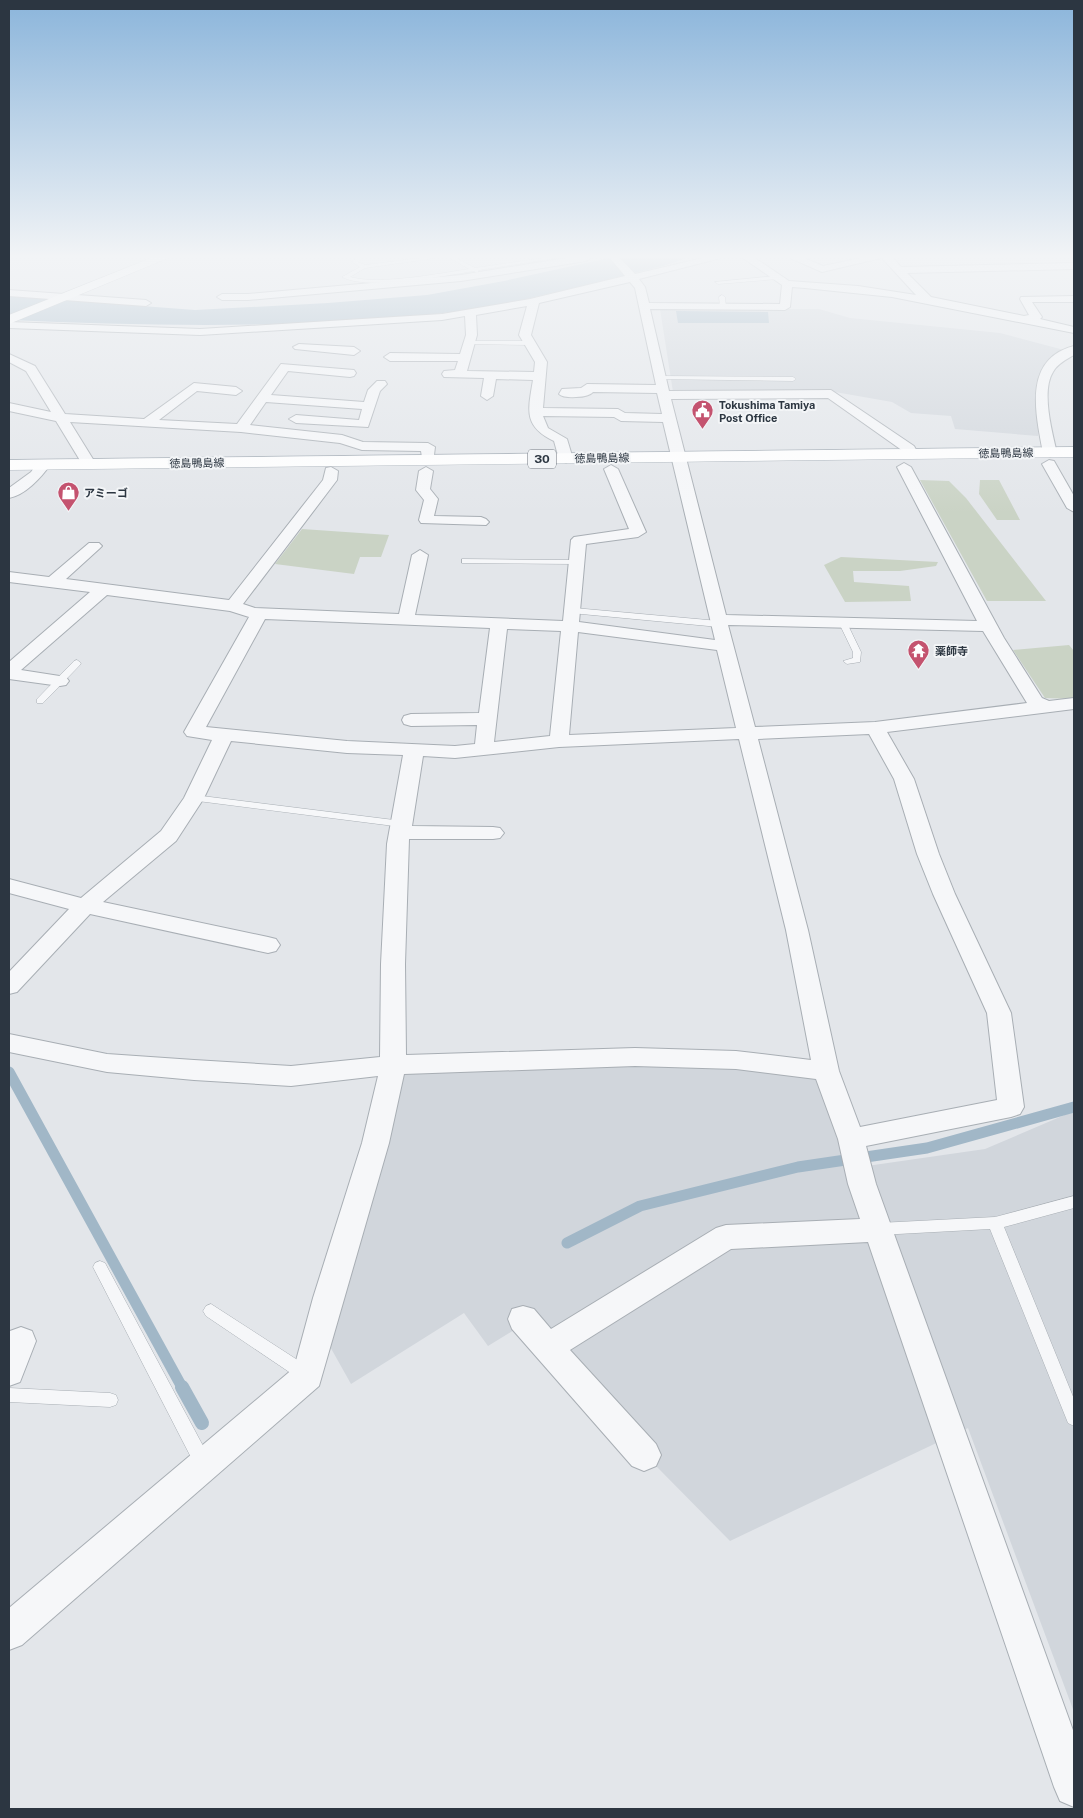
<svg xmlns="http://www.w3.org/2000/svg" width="1083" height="1818" font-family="'Public Sans','Noto Sans JP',sans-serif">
  <rect width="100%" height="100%" fill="#e3e6ea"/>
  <path fill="#d1d6dc" d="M 660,309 L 819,309 L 850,318 L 1000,333 L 1064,350 L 1043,368 L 1036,385 L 1039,401 L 1038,436 L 955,429 L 951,416 L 911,413 L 892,402 L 835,392 L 673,392 Z
    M 711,1063 L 817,1071 L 846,1169 L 985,1149 L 1074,1111 L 1074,1712 L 968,1428 L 730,1541 L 519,1327 L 488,1346 L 464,1313 L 351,1384 L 328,1343 L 406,1068 Z"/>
  <path fill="#cad3c5" d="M 920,480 L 949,481 L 966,498 L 1046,601 L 987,601 Z
    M 980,480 L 999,480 L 1020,520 L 997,520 L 979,494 Z
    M 302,529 L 389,535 L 381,557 L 360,557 L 354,574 L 275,564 Z
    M 841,557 L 938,562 L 936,566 L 900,571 L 853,571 L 854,582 L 909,586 L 911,601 L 845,602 L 824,565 Z
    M 1069,645 L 1074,651 L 1074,699 L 1045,698 L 1013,650 Z"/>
  <path fill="#a1b7c7" d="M 609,258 L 687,258 L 663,266 C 588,284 512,306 435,314 C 295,329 148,326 9,320 L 9,296 L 195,310 L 328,303 L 427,295 L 504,281 Z
    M 676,311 L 768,312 L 769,323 L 678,323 Z"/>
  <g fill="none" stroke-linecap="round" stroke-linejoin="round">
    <path stroke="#a1b7c7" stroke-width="11" d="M 9,1072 L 183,1389
      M 567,1243 L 640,1206 L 798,1167 L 927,1148 L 1074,1107"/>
    <path stroke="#a1b7c7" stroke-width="14" d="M 182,1387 L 202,1423"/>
    <defs>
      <path id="lane" d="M 357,258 L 362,258 L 358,262 L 365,265 L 421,258 L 436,258 L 365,268 L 350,277 C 380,285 436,274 469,269 L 450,258 L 456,258 L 475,268 L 543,258 L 556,258 L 479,270 L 477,273 L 474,271 C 442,276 369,291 342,277 L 360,267 L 352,262 Z
        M 776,276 L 778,279 L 718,284 L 715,282 Z
        M 722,295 L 725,297 L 726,307 L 723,309 L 720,307 L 719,297 Z
        M 469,341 L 532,341 L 535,343 L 532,345 L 467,344 Z
        M 660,376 L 793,377 L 796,379 L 793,381 L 658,379 L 658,377 Z
        M 462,559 L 576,560 L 580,562 L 576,564 L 465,563 L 462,563 Z
        M 574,608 L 719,621 L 723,624 L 719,627 L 571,613 L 570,611 Z
        M 843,620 L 847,623 L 861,652 L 860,662 L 847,664 L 843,661 L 853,658 L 853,652 L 839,623 Z
        M 77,660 L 81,663 L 80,665 L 43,703 L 37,703 L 37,699 L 74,661 Z
        M 194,795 L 402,821 L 407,824 L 402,827 L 190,800 L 189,798 L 190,796 Z
        M 1074,1196 L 1074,1208 L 1004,1227 L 1074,1399 L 1074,1426 L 1068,1423 L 1066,1418 L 990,1229 L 879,1235 L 874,1233 L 872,1229 L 874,1225 L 879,1223 L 995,1217 Z
        M 100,1261 L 105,1263 L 209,1457 L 211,1463 L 209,1469 L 203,1471 L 197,1469 L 93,1267 L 95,1263 Z
        M 211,1304 L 313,1370 L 315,1375 L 313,1380 L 307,1382 L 301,1380 L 206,1316 L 203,1311 L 206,1306 Z
        M 9,1388 L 110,1393 L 116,1395 L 118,1400 L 116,1405 L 110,1407 L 9,1402 Z"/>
      <path id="street" d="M 566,258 L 591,258 L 586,261 L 461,281 L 248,300 L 222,300 L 217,297 L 222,294 L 248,294 L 461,275 Z
        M 610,258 L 620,258 L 635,274 L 703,258 L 721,258 L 639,279 L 645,287 L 649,303 L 780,304 L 782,285 L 743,258 L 755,258 L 789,281 L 858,286 L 916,295 L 882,258 L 893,258 L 901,267 L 1074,263 L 1074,269 L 907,273 L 931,297 L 1024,316 L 1029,315 L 1020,299 L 1021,297 L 1074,296 L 1074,302 L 1032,302 L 1042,317 L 1040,319 L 1074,327 L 1074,333 L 892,297 L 805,288 L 792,287 L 790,307 L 785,310 L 650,309 L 669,391 L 831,390 L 914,446 L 919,455 L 917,458 L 907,458 L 903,451 L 828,398 L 671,399 L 726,615 L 977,621 L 897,467 L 904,463 L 911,467 L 1004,638 L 1042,698 L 1049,701 L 1074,698 L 1074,709 L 887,732 L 914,779 L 939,854 L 955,894 L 1011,1013 L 1024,1107 L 1020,1114 L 1011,1117 L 866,1146 L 876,1184 L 1074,1733 L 1074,1807 L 1060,1801 L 1054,1787 L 868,1242 L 731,1249 L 570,1350 L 656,1444 L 661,1455 L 656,1466 L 644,1471 L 632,1466 L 512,1329 L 508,1319 L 512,1309 L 523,1306 L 534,1309 L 551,1329 L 716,1228 L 726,1225 L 860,1219 L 848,1184 L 838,1139 L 816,1079 L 736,1069 L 635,1066 L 404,1074 L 389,1143 L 319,1386 L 22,1645 L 9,1650 L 9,1608 L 294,1368 L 313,1298 L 362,1143 L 378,1076 L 291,1086 L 194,1080 L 107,1072 L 9,1052 L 9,1034 L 107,1054 L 194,1060 L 291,1066 L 380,1057 L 381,964 L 387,844 L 403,755 L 347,753 L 231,741 L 204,798 L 176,841 L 103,902 L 268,937 L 276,939 L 280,945 L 276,951 L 268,953 L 90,914 L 17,992 L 9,994 L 9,972 L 69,909 L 9,893 L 9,879 L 81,898 L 161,831 L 184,798 L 212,740 L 187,736 L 184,732 L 249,617 L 230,611 L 107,595 L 21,670 L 66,677 L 69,681 L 66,685 L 60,686 L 9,679 L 9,662 L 90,592 L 9,582 L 9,572 L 49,577 L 89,543 L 99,543 L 102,546 L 99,549 L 66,579 L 229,600 L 323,480 L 326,468 L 331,467 L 338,471 L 337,480 L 243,604 L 255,608 L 399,614 L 412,555 L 420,550 L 428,555 L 415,615 L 563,621 L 571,540 L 574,537 L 629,529 L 604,469 L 611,465 L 618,469 L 646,532 L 638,537 L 586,544 L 579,622 L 715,640 L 663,422 L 621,421 L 614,417 L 543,416 L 548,428 L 567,439 L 573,459 L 566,463 L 559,459 L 554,441 C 523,426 528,410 533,380 L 496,379 L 493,396 L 487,400 L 481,396 L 484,378 L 444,377 L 442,374 L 444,371 L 455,370 L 458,361 L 390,361 L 384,357 L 390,353 L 460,354 L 466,335 L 465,316 L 442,320 L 200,335 L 9,328 L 9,322 L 200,329 L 442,314 L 530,299 L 625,276 ZM 630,282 L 635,288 L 656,385 L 587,384 L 581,388 L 562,389 L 559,394 C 564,399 588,398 593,392 L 657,393 L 662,414 L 625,413 L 618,409 L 543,408 L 547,362 L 531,335 L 539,303 ZM 527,306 L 519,335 L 535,362 L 534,372 L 467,371 L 477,335 L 476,315 ZM 265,619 L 490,628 L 479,713 L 411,714 L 404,716 L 402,720 L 404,724 L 411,726 L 477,725 L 475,744 L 455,746 L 347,741 L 206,727 ZM 728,625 L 983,631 L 1027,703 L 875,722 L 755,727 ZM 507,629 L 561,631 L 550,736 L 494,742 ZM 578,632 L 717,650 L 736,728 L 569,735 ZM 869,734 L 894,779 L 917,854 L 933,894 L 987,1013 L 997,1100 L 860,1127 L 839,1071 L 808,930 L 758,739 ZM 739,739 L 786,930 L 811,1060 L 736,1051 L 635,1048 L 406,1055 L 405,964 L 409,839 L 493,839 L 500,838 L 504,833 L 500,828 L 493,827 L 412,826 L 423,756 L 455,758 L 559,747 Z
        M 790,258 L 804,258 L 823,266 L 861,258 L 881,258 L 822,272 Z
        M 9,290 L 146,300 L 151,303 L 146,306 L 9,296 Z
        M 299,344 L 354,347 L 360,351 L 354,355 L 295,349 L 293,347 Z
        M 1074,346 L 1074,355 C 1067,359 1057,364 1053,372 C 1041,391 1052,432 1057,453 L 1050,457 L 1043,453 C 1036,415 1022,359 1074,346 Z
        M 9,354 L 35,366 L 65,414 L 144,419 L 194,383 L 236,387 L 242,391 L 236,395 L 197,391 L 159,420 L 237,424 L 281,364 L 354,370 L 356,373 L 354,376 L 350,377 L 288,371 L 271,395 L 364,402 L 368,390 L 377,381 L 385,381 L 387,384 L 380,391 L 368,427 L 296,423 L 289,419 L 296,415 L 359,420 L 362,409 L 266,402 L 250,425 L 342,435 L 363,442 L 428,443 L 435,447 L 433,463 L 423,463 L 421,451 L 362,450 L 340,443 L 241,432 L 70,422 L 96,464 L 94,467 L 84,467 L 56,421 L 9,411 L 9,403 L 51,412 L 26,371 L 9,362 Z
        M 1049,460 L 1054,461 L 1074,496 L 1074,512 L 1067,508 L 1042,464 Z
        M 43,461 L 50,465 C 41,478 25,495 9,498 L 9,488 L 31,472 L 38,462 Z
        M 426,467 L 433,471 L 430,489 L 438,499 L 434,516 L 481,517 L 486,519 L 489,522 L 486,525 L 421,523 L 419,520 L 424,500 L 416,490 L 419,471 Z
        M 21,1327 L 32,1331 L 36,1341 L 20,1382 L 9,1386 L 9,1334 L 10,1331 Z"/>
      <path id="secondary" d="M 151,258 L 168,258 L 9,324 L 9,315 Z"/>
      <path id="primary" d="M 1074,447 L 1074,457 L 9,470 L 9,460 Z"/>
    </defs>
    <use href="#lane" stroke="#a8aeb4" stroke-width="1"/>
    <use href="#street" stroke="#a8aeb4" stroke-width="2"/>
    <use href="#secondary" stroke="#a8aeb4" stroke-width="1"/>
    <use href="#primary" stroke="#a3acb5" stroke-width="1"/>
    <use href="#lane" fill="#f6f7f9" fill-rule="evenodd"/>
    <use href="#street" fill="#f6f7f9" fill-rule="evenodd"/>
    <use href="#secondary" fill="#fff" fill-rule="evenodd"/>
    <use href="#primary" fill="#fff" fill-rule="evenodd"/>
  </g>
  <linearGradient id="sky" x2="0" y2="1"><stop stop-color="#8bb5db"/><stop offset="0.5" stop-color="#f2f4f6"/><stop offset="1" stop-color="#f2f4f6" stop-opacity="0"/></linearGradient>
  <rect width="1083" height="513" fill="url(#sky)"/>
  <defs>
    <symbol id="civic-pin" viewBox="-11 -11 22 30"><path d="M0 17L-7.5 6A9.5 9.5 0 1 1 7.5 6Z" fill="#c4536f" stroke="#f3f5f7"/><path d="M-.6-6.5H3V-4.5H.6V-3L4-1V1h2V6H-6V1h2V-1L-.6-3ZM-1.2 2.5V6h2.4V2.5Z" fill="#fff"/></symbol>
    <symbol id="shop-pin" viewBox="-11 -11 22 30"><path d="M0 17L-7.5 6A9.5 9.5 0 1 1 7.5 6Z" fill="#c4536f" stroke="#f3f5f7"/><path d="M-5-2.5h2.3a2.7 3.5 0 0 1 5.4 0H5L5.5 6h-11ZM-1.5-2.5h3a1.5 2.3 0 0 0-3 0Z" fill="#fff"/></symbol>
    <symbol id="temple-pin" viewBox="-11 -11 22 30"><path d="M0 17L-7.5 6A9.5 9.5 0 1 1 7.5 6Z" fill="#c4536f" stroke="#f3f5f7"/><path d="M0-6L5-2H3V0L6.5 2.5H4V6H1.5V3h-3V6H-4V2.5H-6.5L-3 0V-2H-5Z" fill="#fff"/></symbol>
  </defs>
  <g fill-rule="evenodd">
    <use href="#civic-pin" x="690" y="398" width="25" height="34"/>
    <use href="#shop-pin" x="56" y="480" width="25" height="34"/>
    <use href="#temple-pin" x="906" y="638" width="25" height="34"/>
  </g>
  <g text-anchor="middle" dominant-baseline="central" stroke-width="4" stroke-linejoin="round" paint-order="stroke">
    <g font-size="11" font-weight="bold" fill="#2c3641" stroke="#f3f5f7" text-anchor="start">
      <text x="719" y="405">Tokushima Tamiya<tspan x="719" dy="13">Post Office</tspan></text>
      <text x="84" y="493">アミーゴ</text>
      <text x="935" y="651">薬師寺</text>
    </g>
    <g font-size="11" fill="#2c3641" stroke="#f3f5f7">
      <text transform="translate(1006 453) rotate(-1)">徳島鴨島線</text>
      <text transform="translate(602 458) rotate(-1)">徳島鴨島線</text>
      <text transform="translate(197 463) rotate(-1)">徳島鴨島線</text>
    </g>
    <rect fill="#f3f5f7" stroke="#686f78" stroke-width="1" x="528" y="449.5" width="28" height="19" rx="4"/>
    <g font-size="12" font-weight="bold" fill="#2c3641">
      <text x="542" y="459">30</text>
    </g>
  </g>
  <rect width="1083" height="1818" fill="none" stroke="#2c3641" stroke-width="20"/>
</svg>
